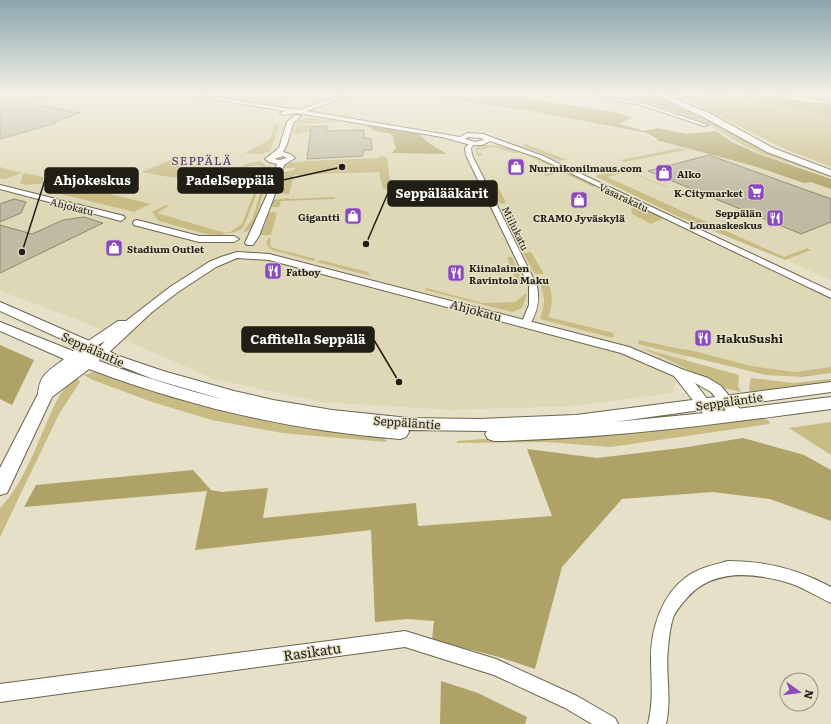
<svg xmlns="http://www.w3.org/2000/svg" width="831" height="724" font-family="Literata,serif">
  <rect width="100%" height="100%" fill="#e5e0c7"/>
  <path fill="#dfd8b7" d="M 0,94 L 168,94 L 262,109 L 269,111 L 276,119 L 322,118 L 446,138 L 458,144 L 465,145 L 498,145 L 523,152 L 831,296 L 831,368 L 795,372 L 751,366 L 690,350 L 672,393 L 574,406 L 451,410 L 323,402 L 214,379 L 76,319 L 0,291 Z
    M 199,94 L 404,94 L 497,107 L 572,119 L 646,135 L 656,140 L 754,166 L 804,183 L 811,182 L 831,189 L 831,280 L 586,170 L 502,140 L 490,133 L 438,130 L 317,113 L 311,110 L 302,108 L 285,108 Z"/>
  <path fill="#c8bb84" d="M 29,94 L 70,94 L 46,100 L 39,99 L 15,105 L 0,101 Z
    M 222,94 L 249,94 L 245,96 L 256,97 L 271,94 L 300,94 L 278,103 L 283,104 L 275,106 L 216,97 Z
    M 621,94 L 651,102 L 683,114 L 662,100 L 646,94 L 654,94 L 673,101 L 831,174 L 831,177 L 762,154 L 737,142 L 705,123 Z
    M 698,96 L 712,98 L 726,97 L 831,116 L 831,167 L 782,148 L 683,98 Z
    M 309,118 L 360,124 L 340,122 L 295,124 L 299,120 Z
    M 280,123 L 270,151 L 262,154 L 245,153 L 269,140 L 271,137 L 274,124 Z
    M 295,125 L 311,125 L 310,131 L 294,135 L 293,132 Z
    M 526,144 L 565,159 L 569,159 L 559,161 L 522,146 Z
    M 478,145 L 494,145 L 523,152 C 510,156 501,146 488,147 L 487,149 L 477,150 L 478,153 L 482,153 L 482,155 L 478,157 L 475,149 Z
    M 680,148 L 686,150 L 624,162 L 620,160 Z
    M 379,156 L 387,157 L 391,189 L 383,189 L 379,172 L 294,175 L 289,194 L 277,193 L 275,192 L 281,173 L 295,170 L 295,168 L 283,168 L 288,163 L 305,161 L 379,158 Z
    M 528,156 L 531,156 L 595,185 L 593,187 L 562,172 L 546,176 L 543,174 L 558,170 Z
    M 171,160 L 222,171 C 196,182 169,178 142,172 Z
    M 260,161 L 265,165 L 266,169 L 245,224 L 242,229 L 235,232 L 219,235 L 206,234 L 159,221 L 152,212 L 165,205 L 169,206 L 157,213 L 225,233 L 230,232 L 242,224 L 264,167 C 254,161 227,173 220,181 L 221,186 L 224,189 L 223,190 L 212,187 L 211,183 L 246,164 Z
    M 271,165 L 255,221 L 253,226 L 246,232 L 243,231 L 252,220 L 269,166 Z
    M 0,167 L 22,173 L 5,179 L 0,178 Z
    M 624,170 L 668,187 L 666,187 L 628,172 L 607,177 L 784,257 L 807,248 L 811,250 L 785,260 L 677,216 L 596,177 L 597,175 Z
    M 26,173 L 62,182 L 26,185 L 20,183 L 23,174 Z
    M 494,179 L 506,203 L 500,204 L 488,180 Z
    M 64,183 L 151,204 L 150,204 L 134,212 L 45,190 Z
    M 335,197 L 335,199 L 281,201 L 279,207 L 272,207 L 271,206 L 274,200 L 288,198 L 289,199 Z
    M 637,205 L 662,217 L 662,219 L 651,224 L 632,214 L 631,209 Z
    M 272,212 L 277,213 L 271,235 L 259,235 L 265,226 L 268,214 Z
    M 269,238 L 271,238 L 270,246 L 273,248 L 316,259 L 313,261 L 272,250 L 269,248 L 266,241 Z
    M 531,252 L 544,274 L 535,274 L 523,253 Z
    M 507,257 L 512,257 L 523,283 L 517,283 Z
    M 320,260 L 368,272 L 370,276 L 317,262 Z
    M 539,282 L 548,282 C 553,295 553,304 548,317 L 614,333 L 613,338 L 540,319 C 545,305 546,296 539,282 Z
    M 426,288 L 483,303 L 515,302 L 525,294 L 527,295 L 522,308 L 512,312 L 425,290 Z
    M 639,340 L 680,349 L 690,350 L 751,366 L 795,372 L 831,367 L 831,373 L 802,377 L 766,375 L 638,344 Z
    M 641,348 L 739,375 L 738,386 L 741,392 L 723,388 L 671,361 Z
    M 103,371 L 190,402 L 268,421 L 335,432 L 382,437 L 387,441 L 386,442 L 282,433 L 212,420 L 152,402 L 93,380 L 84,375 L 93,372 Z
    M 751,378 L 793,383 L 831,379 L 831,381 L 750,392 L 749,388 Z
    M 74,379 L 78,379 L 80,382 L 59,414 L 0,537 L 0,508 C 19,489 33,455 44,429 C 52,411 58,392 74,379 Z
    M 765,418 L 770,422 L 769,424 L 611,447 L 547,442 L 457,443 L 457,441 Z
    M 831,422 L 831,455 L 789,428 Z"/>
  <path fill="#afa266" d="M 414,94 L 498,94 L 619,113 L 632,118 L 620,124 L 644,131 L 658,128 L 686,134 L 716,131 L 732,142 L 759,154 L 831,179 L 831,189 L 811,182 L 804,183 L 754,166 L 656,140 L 658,139 L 647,133 L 530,111 Z
    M 624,94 L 646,94 L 692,114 L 683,114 Z
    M 719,95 L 773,96 L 831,103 L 831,116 Z
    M 368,126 L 421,134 L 421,136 L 430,144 L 447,154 L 392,153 L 396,148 L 392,134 L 372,130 Z
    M 0,345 L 34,360 L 12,405 L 0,399 Z
    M 743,438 L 804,455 L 831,470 L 831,521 L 770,499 L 712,492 L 622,499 L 562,567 L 535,669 L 499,657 L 432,640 L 434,621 L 408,619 L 375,622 L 371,530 L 195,550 L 207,491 L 24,507 L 36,485 L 193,470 L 211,490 L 222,492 L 268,488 L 263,518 L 416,503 L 418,526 L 552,516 L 527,449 L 597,458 L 681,448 Z
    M 441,681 L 478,693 L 527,717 L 525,724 L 440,724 Z"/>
  <path fill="#bfbaa1" stroke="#8d8871" d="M 0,98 L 44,106 L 80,113 L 53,122 L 56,123 L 0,139 Z
    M 327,126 L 326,131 L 364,130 L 364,138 L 371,138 L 372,150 L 363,150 L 363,156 L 307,159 L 311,127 Z
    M 709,155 L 831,199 L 831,222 L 801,234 L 648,171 Z
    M 14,199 L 26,202 L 21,213 L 0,222 L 0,204 Z
    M 84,217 L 103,223 L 0,273 L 0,225 L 32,234 L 63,220 Z"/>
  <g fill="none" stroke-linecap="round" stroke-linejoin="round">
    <defs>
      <path id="minor" d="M 571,94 L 583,94 L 639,102 L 708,125 L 704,126 L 638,104 Z
        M 698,94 L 725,94 L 666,98 L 664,97 Z
        M 750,94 L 791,96 L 831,102 L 831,104 Z
        M 472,141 L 475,143 L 471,148 L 472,155 L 537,286 C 540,301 537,313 529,326 L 523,326 L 521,324 L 529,305 L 529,286 L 466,155 L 465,148 Z
        M 728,561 C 765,561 798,569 831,587 L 831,603 C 818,597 806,589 792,584 C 757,573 714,567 687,598 C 682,604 676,610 673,618 C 670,627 669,638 668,648 C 665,674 672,698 666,724 L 648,724 C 654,701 651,680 651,657 C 651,629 662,595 685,578 C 698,568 713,565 728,561 Z
        M 405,631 L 496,659 L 577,696 L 615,718 L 618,724 L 592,724 L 565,708 L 494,675 L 405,647 L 0,702 L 0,684 Z"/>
      <path id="tertiary" d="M 180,94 L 194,94 L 299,110 L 347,94 L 355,94 L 306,111 L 460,137 L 467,133 L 483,134 L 543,156 L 831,291 L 831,298 L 539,158 L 490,141 L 482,145 L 471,145 L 442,137 L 297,113 L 283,115 L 280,113 L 285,111 ZM 468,137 L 481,138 L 484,140 L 475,142 L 465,139 Z
        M 296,115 L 301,116 L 293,123 L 287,144 L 283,152 L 290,154 L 295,158 L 284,165 L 282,170 L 274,197 L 259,236 L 253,245 L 247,245 L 245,243 L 266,197 L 277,164 L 269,162 L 265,159 L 279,148 L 287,122 ZM 283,156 L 287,158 L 280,160 L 274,159 Z
        M 0,185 L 124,216 L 125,218 L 121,221 L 0,189 Z
        M 137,220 L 199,236 L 234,236 L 239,239 L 234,242 L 199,242 L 134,225 L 133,223 L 134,221 Z
        M 237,252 L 269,254 L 629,347 L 684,370 L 708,378 L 721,386 L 745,415 L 743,419 L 738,420 L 733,419 L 711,392 L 695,383 L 722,418 L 720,422 L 715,423 L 710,422 L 674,376 L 621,353 L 269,260 L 237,258 L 216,267 L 178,292 L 152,312 L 105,356 L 95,356 L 94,353 L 105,341 L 89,350 L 85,349 L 83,346 L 85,343 L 118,321 L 126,321 L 170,287 L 209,262 L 221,257 Z"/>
      <path id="secondary" d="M 0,302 L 94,343 L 116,355 L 163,371 L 234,391 L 273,400 L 332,410 L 409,418 L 480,419 L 576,415 L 831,382 L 831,392 L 614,422 L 705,413 L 831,397 L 831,409 C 719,424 607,439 494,441 L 488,439 L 485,434 L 487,431 L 408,430 L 409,432 L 406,437 L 400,439 C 293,431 190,407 89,369 L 52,397 L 7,493 L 0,495 L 0,468 L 38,394 C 40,373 49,371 64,359 L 0,331 L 0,322 L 73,351 L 81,348 L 0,311 ZM 100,358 L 153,379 L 225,400 C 182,389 140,376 99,361 Z"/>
      <path id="primary" d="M 654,94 L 663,94 L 709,113 L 773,148 L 831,170 L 831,176 L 767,152 L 703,117 Z"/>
    </defs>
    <use href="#minor" stroke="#6a654f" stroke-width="2"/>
    <use href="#tertiary" stroke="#6a654f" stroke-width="2"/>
    <use href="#secondary" stroke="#6a654f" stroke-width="2"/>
    <use href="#primary" stroke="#6a654f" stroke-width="2"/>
    <use href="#minor" fill="#fff" fill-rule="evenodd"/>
    <use href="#tertiary" fill="#fff" fill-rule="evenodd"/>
    <use href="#secondary" fill="#fff" fill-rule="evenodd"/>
    <use href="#primary" fill="#fff" fill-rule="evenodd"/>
  </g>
  <linearGradient id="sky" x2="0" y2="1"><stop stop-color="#8ba6ae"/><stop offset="0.48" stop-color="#f3f1e6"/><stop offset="1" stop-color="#f3f1e6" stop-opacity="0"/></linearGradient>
  <rect width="831" height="195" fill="url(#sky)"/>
  <defs>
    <symbol id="shop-square" viewBox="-11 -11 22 22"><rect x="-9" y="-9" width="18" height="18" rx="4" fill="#8a49bd" stroke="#e5e0c7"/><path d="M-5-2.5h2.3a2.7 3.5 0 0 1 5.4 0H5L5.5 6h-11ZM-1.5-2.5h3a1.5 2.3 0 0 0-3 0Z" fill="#fff"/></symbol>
    <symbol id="supermarket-square" viewBox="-11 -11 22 22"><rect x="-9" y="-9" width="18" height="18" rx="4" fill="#8a49bd" stroke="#e5e0c7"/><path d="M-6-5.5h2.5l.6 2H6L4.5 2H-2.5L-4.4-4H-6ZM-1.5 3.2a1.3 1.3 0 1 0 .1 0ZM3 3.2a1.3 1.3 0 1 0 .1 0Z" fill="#fff"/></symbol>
    <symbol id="restaurant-square" viewBox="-11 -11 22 22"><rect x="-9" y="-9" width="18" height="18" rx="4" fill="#8a49bd" stroke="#e5e0c7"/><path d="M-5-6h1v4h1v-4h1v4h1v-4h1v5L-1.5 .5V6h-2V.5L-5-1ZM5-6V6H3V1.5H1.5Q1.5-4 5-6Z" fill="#fff"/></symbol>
  </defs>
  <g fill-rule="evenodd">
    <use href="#shop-square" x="506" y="157" width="20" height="20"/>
    <use href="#shop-square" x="654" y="163" width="20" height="20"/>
    <use href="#supermarket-square" x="746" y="182" width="20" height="20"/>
    <use href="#shop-square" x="569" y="190" width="20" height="20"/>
    <use href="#shop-square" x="343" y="206" width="20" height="20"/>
    <use href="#restaurant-square" x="765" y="208" width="20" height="20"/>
    <use href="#shop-square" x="104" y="238" width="20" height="20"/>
    <use href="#restaurant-square" x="263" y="261" width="20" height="20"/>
    <use href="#restaurant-square" x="446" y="263" width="20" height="20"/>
    <use href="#restaurant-square" x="693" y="328" width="20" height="20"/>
  </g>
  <g text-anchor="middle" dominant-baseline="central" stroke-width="3" stroke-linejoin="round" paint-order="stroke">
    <g font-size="10" font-weight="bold" fill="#211e15" stroke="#e5e0c7" text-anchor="start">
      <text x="529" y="167">Nurmikonilmaus.com</text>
      <text x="677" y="173">Alko</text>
      <text x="743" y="192" text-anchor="end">K-Citymarket</text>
      <text x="762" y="212" text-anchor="end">Seppälän<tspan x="762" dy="12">Lounaskeskus</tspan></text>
      <text x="340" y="216" text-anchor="end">Gigantti</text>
      <text x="579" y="217" text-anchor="middle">CRAMO Jyväskylä</text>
      <text x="127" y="248">Stadium Outlet</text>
      <text x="469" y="267">Kiinalainen<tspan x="469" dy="12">Ravintola Maku</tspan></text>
      <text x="286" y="271">Fatboy</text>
    </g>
    <g font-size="10" fill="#211e15" stroke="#e5e0c7">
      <text transform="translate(624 197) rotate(25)">Vasarakatu</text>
      <text transform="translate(72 206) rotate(14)">Ahjokatu</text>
      <text transform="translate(516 228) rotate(64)">Miilukatu</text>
    </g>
    <g font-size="12" letter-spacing="1" fill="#53346e" stroke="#e5e0c7">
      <text x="202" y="160">SEPPÄLÄ</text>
    </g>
    <g font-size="12" fill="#211e15" stroke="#e5e0c7">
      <text transform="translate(476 310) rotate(15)">Ahjokatu</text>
      <text transform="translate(93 349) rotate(24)">Seppäläntie</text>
      <text transform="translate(729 401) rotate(-8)">Seppäläntie</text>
      <text transform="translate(407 422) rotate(4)">Seppäläntie</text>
    </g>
    <g font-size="12" font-weight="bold" fill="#211e15" stroke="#e5e0c7" text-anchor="start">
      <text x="716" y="338">HakuSushi</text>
    </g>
    <g font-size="14" fill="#211e15" stroke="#e5e0c7">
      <text transform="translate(312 651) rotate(-8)">Rasikatu</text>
    </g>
  </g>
  <path fill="none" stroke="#211e15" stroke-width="1.5" d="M22 252L45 180M342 167L283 180M366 244L388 193M399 382L374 340"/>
  <g fill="#211e15" stroke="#e5e0c7" stroke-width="1.5">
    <circle cx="22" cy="252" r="4"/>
    <circle cx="342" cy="167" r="4"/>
    <circle cx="366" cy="244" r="4"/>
    <circle cx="399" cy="382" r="4"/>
  </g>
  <g fill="#211e15" stroke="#211e15" stroke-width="1.5">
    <rect x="45" y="168" width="93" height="25" rx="4"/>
    <rect x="178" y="168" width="105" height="25" rx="4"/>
    <rect x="388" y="181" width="109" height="25" rx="4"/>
    <rect x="242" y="327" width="132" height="25" rx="4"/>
  </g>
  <g font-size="13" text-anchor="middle" font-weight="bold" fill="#fff">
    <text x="92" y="185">Ahjokeskus</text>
    <text x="230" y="185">PadelSeppälä</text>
    <text x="442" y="198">Seppälääkärit</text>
    <text x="308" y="344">Caffitella Seppälä</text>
  </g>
  <g transform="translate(799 692) rotate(104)"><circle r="19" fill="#e5e0c7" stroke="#979280"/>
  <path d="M0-3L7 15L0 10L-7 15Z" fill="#8a49bd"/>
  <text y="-6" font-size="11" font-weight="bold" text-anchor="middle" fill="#211e15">N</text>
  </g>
</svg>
